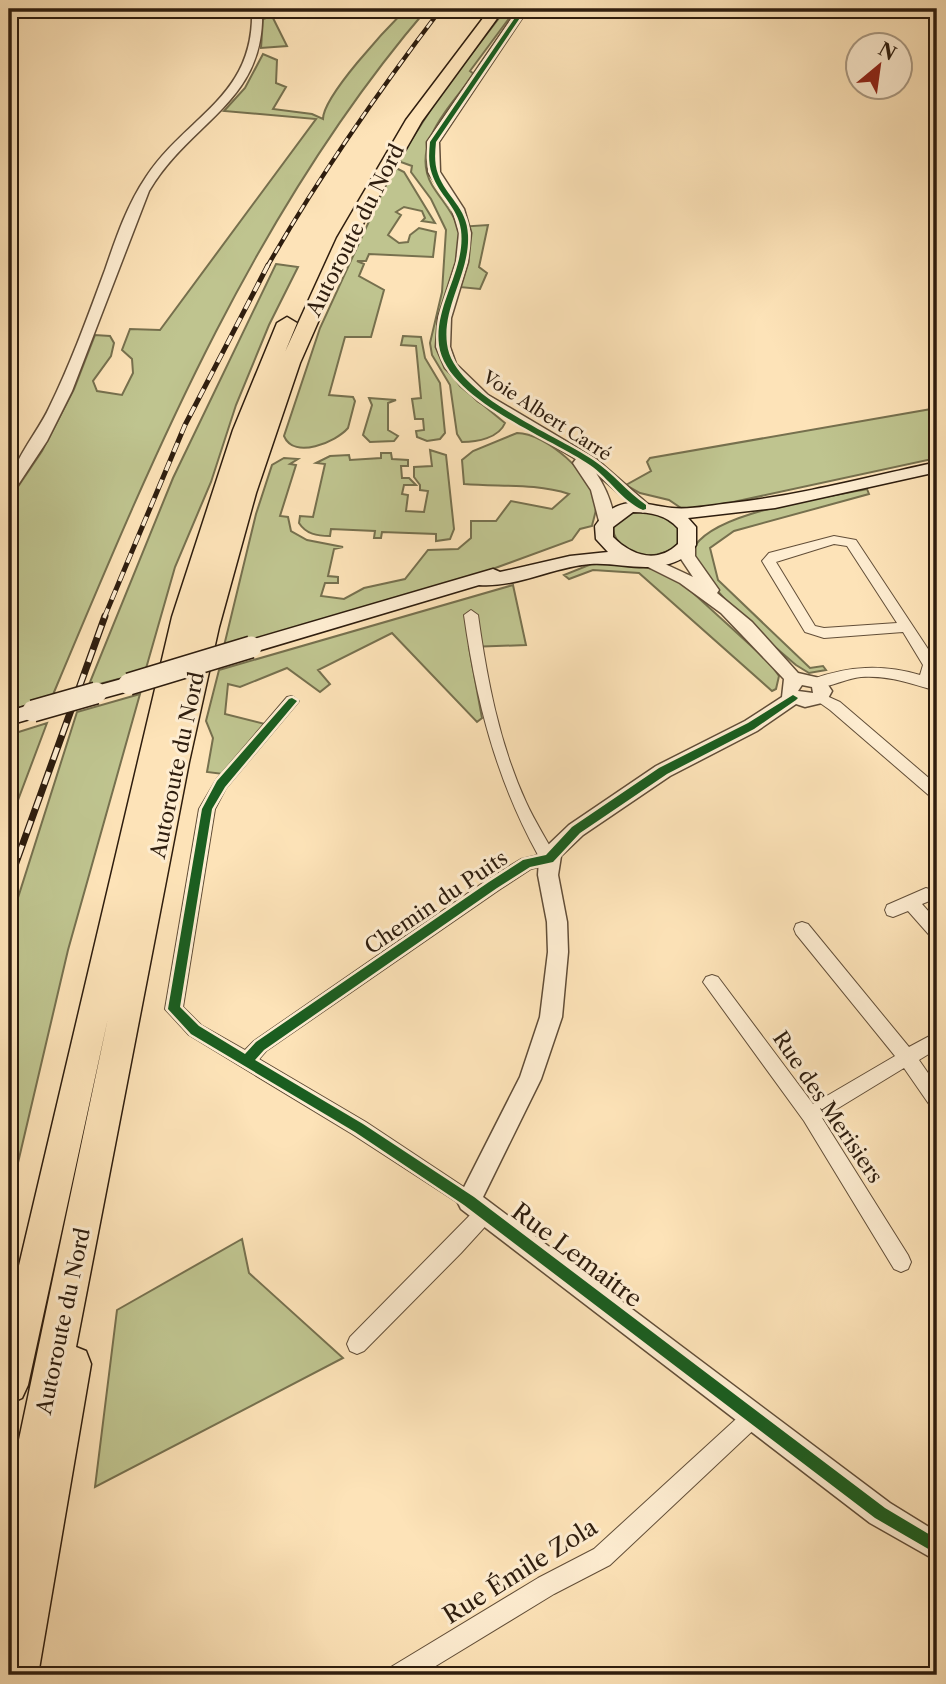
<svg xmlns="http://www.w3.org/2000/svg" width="946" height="1684" font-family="'Libre Caslon Text',serif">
  <rect width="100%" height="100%" fill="#fde3b8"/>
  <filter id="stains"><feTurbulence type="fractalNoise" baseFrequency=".00286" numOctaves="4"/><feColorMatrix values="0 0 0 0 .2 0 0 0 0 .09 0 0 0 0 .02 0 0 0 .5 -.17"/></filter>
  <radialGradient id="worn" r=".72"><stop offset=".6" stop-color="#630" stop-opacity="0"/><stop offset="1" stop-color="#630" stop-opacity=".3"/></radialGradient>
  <path fill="#bfc48f" stroke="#76704e" stroke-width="2" d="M 406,9 L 427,9 C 255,209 153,456 52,697 L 9,711 L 9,500 L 42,451 L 74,389 L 95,335 L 110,336 L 114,343 L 111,356 L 93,381 L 97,391 L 122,395 L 133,373 L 132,359 L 122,350 L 130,329 L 160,330 L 316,119 L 224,111 L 245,88 L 263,54 L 277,60 L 276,83 L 286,87 L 273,109 L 312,114 L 323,119 C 323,96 387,28 406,9 Z
    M 506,9 L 516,9 L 470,71 L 474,74 C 452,105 409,145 432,185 C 441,200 452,210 458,227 L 488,225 L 479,267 L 487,273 L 480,289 L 450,286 L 442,360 L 460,386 L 505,423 C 499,438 477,442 462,442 L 457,434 L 450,385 L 432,355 L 430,343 L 442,292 L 446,230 L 431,199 L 411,172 L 412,166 L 398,161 L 440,95 Z
    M 272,16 L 287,46 L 261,48 L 263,19 Z
    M 394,167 L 404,172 L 435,223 L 422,221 L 425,218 L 422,211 L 404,207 L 396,212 L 401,215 L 388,235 L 399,243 L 408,242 L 410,235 L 419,228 L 436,232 L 433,257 L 369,254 L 366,261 L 357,261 L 364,264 L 359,276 L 384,290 L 371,337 L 345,337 L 329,395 L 353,397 L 355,401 L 348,428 C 336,442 294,460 284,436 L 320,328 Z
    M 276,264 L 298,267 L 269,325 L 236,405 L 211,482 L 175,567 L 145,672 L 88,687 L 173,478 Z
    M 403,336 L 421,337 L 425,358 L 440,383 L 445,433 L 440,439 L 427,441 L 417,437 L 416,431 L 424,430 L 423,419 L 415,419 L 412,399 L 421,398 L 416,346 L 401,345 Z
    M 369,398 L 396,400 L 388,403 L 388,430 L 398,436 L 394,441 L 370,442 L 363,435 L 372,405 Z
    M 937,408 L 937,458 L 701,509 L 684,510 L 669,500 L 640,493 L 626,485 L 651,471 L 647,462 L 650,458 Z
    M 517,433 C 546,433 593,475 596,504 C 597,511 593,520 592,526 L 580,529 L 572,540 L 476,575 L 223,650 L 256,514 L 272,465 L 284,458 L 298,459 L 290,464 L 296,465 L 280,516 L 288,517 L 291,531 L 307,540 L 343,547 L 334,549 L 328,576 L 338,577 L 338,583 L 325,583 L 321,596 L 344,599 L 364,588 L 405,579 L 428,550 L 458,549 L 471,538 L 471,521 L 496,521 L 511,501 L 552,509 L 569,494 C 535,483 500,487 464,484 L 462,460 L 473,451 Z
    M 430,450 L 446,455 L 454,529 L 450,539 L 436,541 L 436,534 L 382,532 L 381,538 L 374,538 L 375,531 L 331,529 L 330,536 C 317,536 306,534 299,523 L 300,516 L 313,517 L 325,464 L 316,463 L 330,456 L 349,455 L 350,460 L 381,458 L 381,453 L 391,453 L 392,459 L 408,460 L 408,466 L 401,466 L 402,478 L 409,478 L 416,485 L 404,485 L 402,494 L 408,495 L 406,511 L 424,512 L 428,491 L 420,490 L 420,485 L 414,477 L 414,467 L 432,466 Z
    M 867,489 L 869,494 L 734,531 L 710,548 L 718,580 L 810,668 L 823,666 L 826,670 L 809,673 L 796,665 C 757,631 715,599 692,551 C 709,511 826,498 867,489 Z
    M 650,511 L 664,515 L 681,530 C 681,540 678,546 668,551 C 625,571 580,513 650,511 Z
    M 594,563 C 624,563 655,565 680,581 L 770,663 L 779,676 L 776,689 L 772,691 L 639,573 L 593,570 L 569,579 L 564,575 Z
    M 513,585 L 526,645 L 469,647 L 482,718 L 477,722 L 392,633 L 318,670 L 330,684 L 320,692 L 287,668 L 240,687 L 228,684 L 225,714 L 265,724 L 223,774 L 207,772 L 213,738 L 206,721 L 219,670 Z
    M 140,694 L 68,950 L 9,1201 L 9,926 L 77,712 Z
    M 47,723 L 9,824 L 9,735 Z
    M 242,1239 L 249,1273 L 343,1358 L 95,1487 L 117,1310 Z"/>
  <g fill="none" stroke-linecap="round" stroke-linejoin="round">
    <defs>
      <path id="minor" d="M 17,9 L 141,13 L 219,9 L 141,17 L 39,11 L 9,14 L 9,10 Z
        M 834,536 L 856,540 L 932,655 L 937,665 L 933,679 L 937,681 L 937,691 C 912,684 889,675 861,677 C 847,678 824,690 813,687 L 811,683 L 813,679 C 849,666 882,664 920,675 L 923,665 L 903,632 L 824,638 L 805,632 L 762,561 L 769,553 ZM 834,544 L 847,546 L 897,623 L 824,628 L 815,626 L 776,562 Z
        M 471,610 L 478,615 C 487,679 499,743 526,802 C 535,822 547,840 557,859 L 555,863 L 531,869 L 499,890 L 266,1051 L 259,1059 L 366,1122 L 476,1195 L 479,1201 L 476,1207 L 469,1210 L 352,1134 L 189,1035 L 165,1009 L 199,809 L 216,780 L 287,697 L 292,696 L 299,701 L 226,788 L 215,809 L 183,1007 L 201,1025 L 245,1050 L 254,1041 L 487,880 L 521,859 L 538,855 C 496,779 476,700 464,615 Z
        M 820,693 L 840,702 L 937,785 L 937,800 L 932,798 L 830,710 L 813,698 L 815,694 Z
        M 926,888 L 932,890 L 934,895 L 932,900 L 922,904 L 937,921 L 937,939 L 931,937 L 908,911 L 893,917 L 887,915 L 885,910 L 887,905 Z
        M 802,922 L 808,924 L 909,1047 L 937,1032 L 937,1049 L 919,1060 L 937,1086 L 937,1109 L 931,1107 L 904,1068 L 822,1118 L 908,1255 L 911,1262 L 908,1269 L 901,1272 L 894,1269 L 804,1121 L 703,982 L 706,977 L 712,975 L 718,977 L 813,1104 L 895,1056 L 796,934 L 794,929 L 796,924 Z
        M 485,1204 L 492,1207 L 495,1213 L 492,1219 L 461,1253 L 364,1351 L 357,1354 L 350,1351 L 347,1344 L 350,1337 L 478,1207 Z
        M 754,1405 L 761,1409 L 765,1416 L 761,1423 L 610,1565 L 554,1594 L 421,1675 L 387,1675 L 391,1667 L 538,1578 L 594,1549 L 747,1409 Z"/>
      <path id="tertiary" d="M 252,9 L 262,9 C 266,102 191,120 149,191 L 72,391 L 47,441 L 14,491 L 9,493 C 9,464 37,434 49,408 C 71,363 88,316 105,270 C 116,238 127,205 146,177 C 188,114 255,97 252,9 Z
        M 518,9 L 528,9 L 439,142 L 440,172 L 464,209 L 471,233 L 468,262 L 451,318 L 450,347 L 456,364 L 488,395 L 596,459 L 651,507 L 643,512 L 638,510 L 596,473 C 606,488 612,503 615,521 L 607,526 L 599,521 L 591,490 L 573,463 L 576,459 L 478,401 L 445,368 L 436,347 L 438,318 L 456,262 L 459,233 L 452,209 L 428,172 L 427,142 Z
        M 687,540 L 695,545 L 695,556 L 719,590 L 717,593 L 752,622 L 798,673 L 824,679 L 832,691 L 826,702 L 805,707 L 796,704 L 757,731 L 670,776 L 583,835 L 561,856 L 558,875 L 567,922 L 568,952 L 562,1017 L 541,1079 L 483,1197 L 890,1503 L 937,1532 L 937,1561 L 870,1523 L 461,1209 L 457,1201 L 520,1077 L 540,1017 L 548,952 L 547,922 L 538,875 L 539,859 L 547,846 L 569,825 L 656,766 L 745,721 L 782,697 L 784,679 L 721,613 L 680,583 L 636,561 L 644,556 L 650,557 L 693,577 L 679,556 L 679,545 ZM 802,685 L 812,687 L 813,693 L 798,691 Z"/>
      <path id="secondary" d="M 937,462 L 937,472 L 775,508 L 688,518 L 696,527 L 696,545 C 688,557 678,562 665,565 C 640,571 615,562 590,564 C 553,567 516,588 479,585 L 251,653 L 242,647 L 244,642 L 493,569 L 500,572 L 570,556 L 608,552 L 596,539 L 595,526 C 618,493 640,504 672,508 C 691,510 712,505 731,503 C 801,495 869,477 937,462 ZM 633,512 C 651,512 666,515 678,528 L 678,544 C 657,564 632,556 613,537 L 613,527 Z
        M 129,677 L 136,679 L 139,684 L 136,689 L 96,700 L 86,693 L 89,688 Z
        M 33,704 L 43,711 L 40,716 L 9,725 L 9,711 Z"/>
      <path id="motorway" d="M 490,9 L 504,9 L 422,121 L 355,238 L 300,363 L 256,493 L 219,627 L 189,762 L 76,1347 L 86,1351 L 91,1364 L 38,1675 L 9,1675 L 9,1487 L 108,1018 L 28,1385 L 22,1398 L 9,1404 L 9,1308 L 172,617 L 233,430 L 277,323 L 287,317 L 297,323 L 285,352 L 337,238 L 406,120 Z"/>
    </defs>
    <use href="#minor" stroke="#624e38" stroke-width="2"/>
    <use href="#tertiary" stroke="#624e38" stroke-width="3"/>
    <use href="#secondary" stroke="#2e1d0e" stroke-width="3"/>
    <use href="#motorway" stroke="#2e1d0e" stroke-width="3"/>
    <use href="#minor" fill="#feedd1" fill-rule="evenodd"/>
    <use href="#tertiary" fill="#feedd1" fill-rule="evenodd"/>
    <use href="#secondary" fill="#feedd1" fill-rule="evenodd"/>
    <use href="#motorway" fill="#fde3b8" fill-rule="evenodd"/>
    <defs>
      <path id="rail-far2" d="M 267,267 C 319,176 378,92 441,9"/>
      <path id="rail-far1" d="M 104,618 L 185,425 L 268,265"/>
      <path id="rail" d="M 9,882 L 105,616"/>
    </defs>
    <use href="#rail-far2" stroke="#2e1d0e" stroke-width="4.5"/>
    <use href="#rail-far1" stroke="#2e1d0e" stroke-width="5"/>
    <use href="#rail" stroke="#2e1d0e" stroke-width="7"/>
    <use href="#rail-far2" stroke="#feedd1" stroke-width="2.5" stroke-dasharray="8" stroke-linecap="butt"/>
    <use href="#rail-far1" stroke="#feedd1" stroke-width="3.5" stroke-dasharray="10" stroke-linecap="butt"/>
    <use href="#rail" stroke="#feedd1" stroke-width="4.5" stroke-dasharray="13" stroke-linecap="butt"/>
    <defs>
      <path id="secondary-bridge" d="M 129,684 L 251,647
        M 33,711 L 96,693"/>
    </defs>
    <use href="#secondary-bridge" stroke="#2e1d0e" stroke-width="24" stroke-linecap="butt"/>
    <use href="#secondary-bridge" stroke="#feedd1" stroke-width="21"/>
    <defs>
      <path id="cycleway" d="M 521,9 L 526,9 L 436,142 C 435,153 434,163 438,174 C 446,197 467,207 468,235 C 470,273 442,306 447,344 C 453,395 554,434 593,460 C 613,473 627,492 646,505 L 646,509 L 643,510 C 622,501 609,478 590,465 C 549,437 446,399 439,345 C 434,305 466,270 461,230 C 458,207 439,195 432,174 C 428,163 429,153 430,142 Z
        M 793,695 L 798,698 L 796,700 L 754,729 L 667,774 L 580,833 L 553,862 L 530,867 L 497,888 L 264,1050 L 255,1060 L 363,1124 L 474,1197 L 885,1508 L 937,1539 L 937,1554 L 875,1518 L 464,1205 L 355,1132 L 191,1034 L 168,1009 L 202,809 L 217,781 L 289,699 L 292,698 L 297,701 L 225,787 L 212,809 L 180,1007 L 199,1026 L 245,1054 L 256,1042 L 489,882 L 523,860 L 546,855 L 572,827 L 659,768 L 748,723 Z"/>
    </defs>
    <use href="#cycleway" stroke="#feedd1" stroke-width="5"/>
    <use href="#cycleway" fill="#1b5e20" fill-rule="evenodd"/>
  </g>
  <g text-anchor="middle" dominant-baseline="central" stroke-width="6" stroke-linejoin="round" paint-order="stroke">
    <g font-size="18" fill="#2e1d0e" stroke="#feedd1">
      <text transform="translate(547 416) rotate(33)">Voie Albert Carré</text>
    </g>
    <g font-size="21" fill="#2e1d0e" stroke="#feedd1">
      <text transform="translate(355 230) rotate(-63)">Autoroute du Nord</text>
      <text transform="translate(177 765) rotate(-78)">Autoroute du Nord</text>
      <text transform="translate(436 902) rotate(-34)">Chemin du Puits</text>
      <text transform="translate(828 1107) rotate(56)">Rue des Merisiers</text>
      <text transform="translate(63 1321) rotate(-78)">Autoroute du Nord</text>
    </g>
    <g font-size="24" fill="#2e1d0e" stroke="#feedd1">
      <text transform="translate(577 1255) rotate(37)">Rue Lemaitre</text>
      <text transform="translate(520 1571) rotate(-32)">Rue Émile Zola</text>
    </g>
  </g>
  <rect width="946" height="1684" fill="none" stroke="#fde3b8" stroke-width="35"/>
  <rect x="10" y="10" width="925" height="1663" fill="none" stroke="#2e1d0e" stroke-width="3.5"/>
  <rect x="18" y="18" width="911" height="1649" fill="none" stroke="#2e1d0e" stroke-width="2"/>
  <g transform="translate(879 66) rotate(29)"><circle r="33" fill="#feedd1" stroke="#ab9a83" stroke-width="2"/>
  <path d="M0-5L12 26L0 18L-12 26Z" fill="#8f2418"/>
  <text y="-10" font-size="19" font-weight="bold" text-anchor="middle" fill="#2e1d0e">N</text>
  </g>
  <rect width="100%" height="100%" filter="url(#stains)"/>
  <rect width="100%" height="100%" fill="url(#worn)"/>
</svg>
